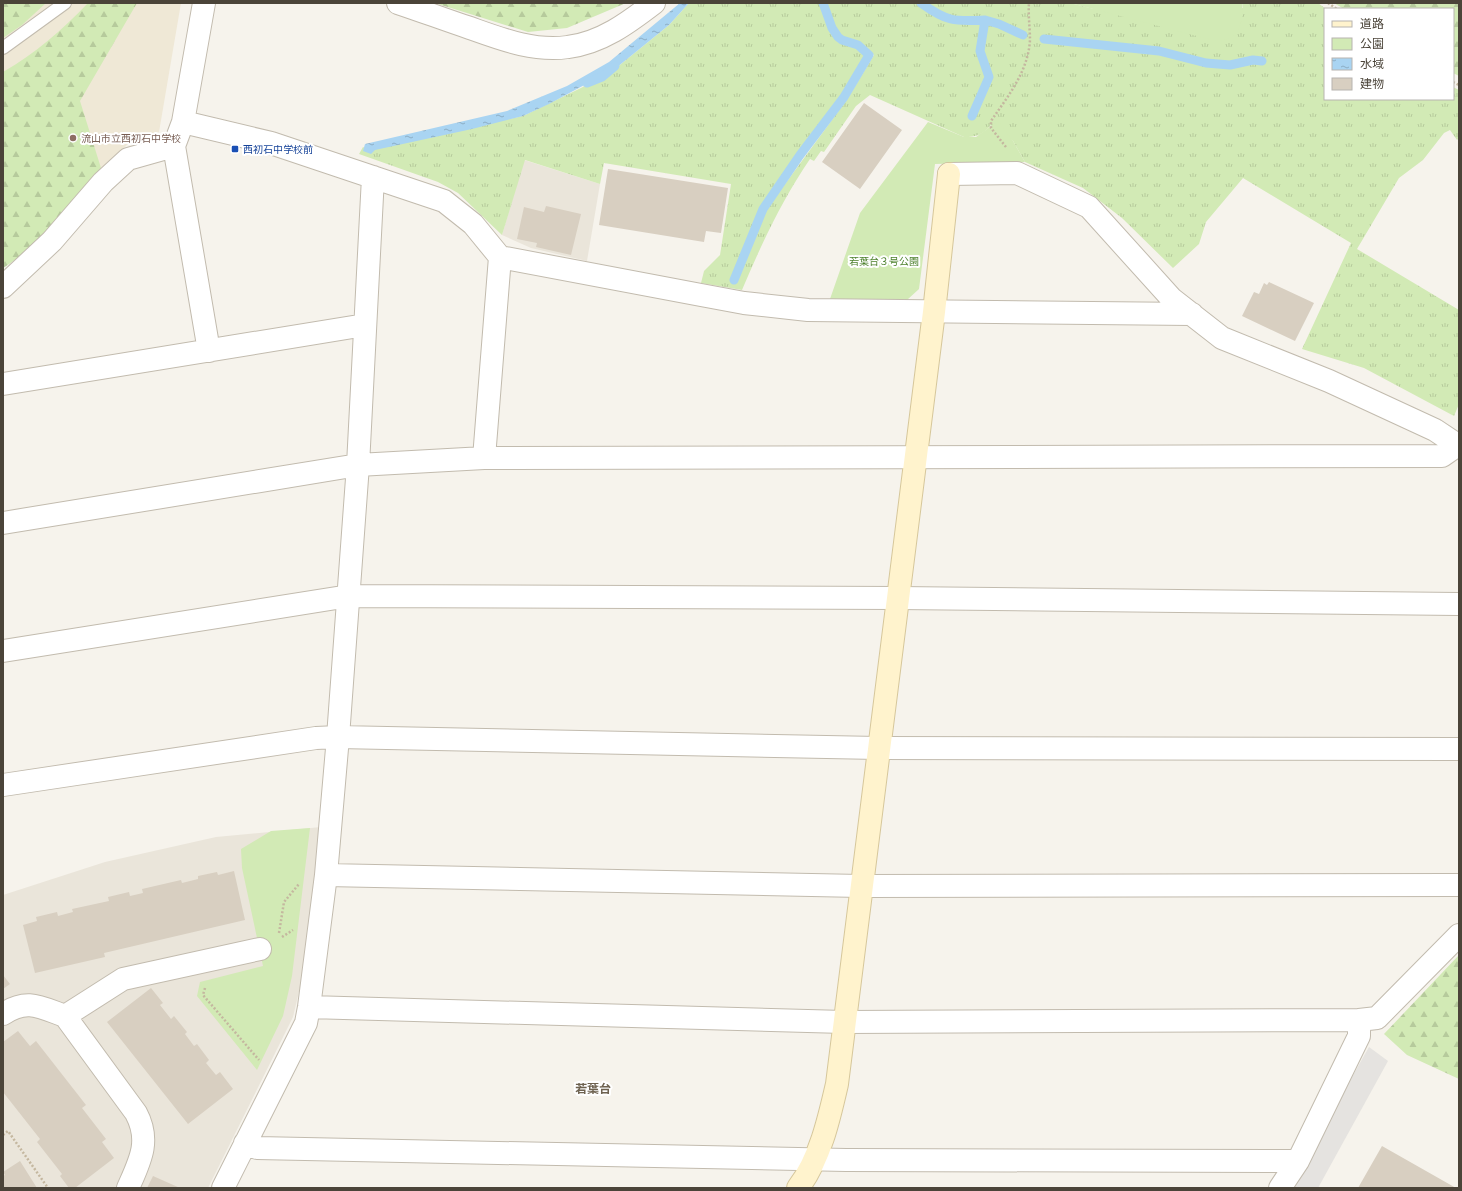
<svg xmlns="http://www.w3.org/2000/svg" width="1462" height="1191" font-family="'Public Sans','Noto Sans JP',sans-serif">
  <defs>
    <pattern id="grass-tufts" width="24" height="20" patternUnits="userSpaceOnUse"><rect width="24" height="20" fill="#d2eab5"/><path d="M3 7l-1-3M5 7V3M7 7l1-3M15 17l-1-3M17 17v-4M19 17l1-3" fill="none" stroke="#b6ca9c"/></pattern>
    <pattern id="forest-firs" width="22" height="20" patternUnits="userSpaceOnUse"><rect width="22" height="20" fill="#d2eab5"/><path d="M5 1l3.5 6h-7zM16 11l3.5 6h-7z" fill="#b6ca9c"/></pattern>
    <pattern id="water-ripples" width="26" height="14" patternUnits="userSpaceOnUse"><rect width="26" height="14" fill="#a9d4f2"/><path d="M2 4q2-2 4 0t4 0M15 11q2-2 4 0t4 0" fill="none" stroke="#8caec5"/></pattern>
  </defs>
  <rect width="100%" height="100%" fill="#f6f3ec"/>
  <path fill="#eae5da" d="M 524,160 L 600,184 L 587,261 L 531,248 L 502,235 Z
    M 321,827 L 302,979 L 293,1017 L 208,1188 L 3,1188 L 3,895 L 105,862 L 216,837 Z"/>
  <path fill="#efe8d6" d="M 3,3 L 181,3 L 159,132 L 128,144 L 101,168 L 53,226 L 3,268 Z"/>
  <path fill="url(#grass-tufts)" fill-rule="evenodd" d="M 689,3 L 1070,3 L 1094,9 L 1243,8 L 1242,3 L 1318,3 L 1326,9 L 1325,9 L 1325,99 L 1453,99 L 1453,87 L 1459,90 L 1459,138 L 1457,140 L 1450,130 L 1444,133 L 1423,160 L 1399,178 L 1357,249 L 1459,310 L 1459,404 L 1454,416 L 1364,368 L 1302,349 L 1351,243 L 1243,178 L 1206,222 L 1199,244 L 1173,268 L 1122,218 L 1083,188 L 1025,162 L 1013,141 L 991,125 C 982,135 977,137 964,137 L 870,95 L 856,106 L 824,152 L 821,151 L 814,161 L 810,159 C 782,200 761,245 742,290 L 701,283 L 704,271 L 720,255 L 731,184 L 604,163 L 600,184 L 525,160 L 502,235 L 458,193 L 438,182 L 359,154 L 363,147 L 371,151 L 376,147 L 523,116 L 585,86 L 616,68 L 669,25 ZM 833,30 L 842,39 L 858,42 L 874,55 L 848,98 L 766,210 L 737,281 L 732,279 L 762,208 L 842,95 L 866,56 C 862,47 849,43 841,41 Z"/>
  <path fill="url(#forest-firs)" d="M 3,3 L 46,3 L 22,25 L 3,38 Z
    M 88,3 L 137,3 L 80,101 L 101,168 C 71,204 43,243 3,268 L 3,72 C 36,53 62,30 88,3 Z
    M 435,3 L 626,3 L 567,28 L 528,32 Z
    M 1334,3 L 1459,3 L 1459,76 L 1453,73 L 1453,9 L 1344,9 Z
    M 1459,955 L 1459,1079 L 1407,1055 L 1384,1034 Z"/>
  <path fill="#d2eab5" d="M 1070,3 L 1242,3 C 1244,14 1241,33 1230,38 C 1226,40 1221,40 1216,41 Z
    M 998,121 L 1013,141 L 1025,162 L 935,164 L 919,289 L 907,300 L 830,299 L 860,213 L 928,122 L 964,137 L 976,137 Z
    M 310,828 L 292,976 L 283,1016 L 257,1070 L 197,996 L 200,982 L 263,966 L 242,868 L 241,849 L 271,831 Z"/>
  <path fill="#e5e3e0" d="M 1369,1047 L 1388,1061 L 1318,1188 L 1289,1188 Z"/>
  <path fill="url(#water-ripples)" d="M 680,3 L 689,3 L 669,25 L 616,68 L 549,104 L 523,116 L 472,129 L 375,150 L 371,154 L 363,151 L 365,144 L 507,111 L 567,86 L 609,62 Z"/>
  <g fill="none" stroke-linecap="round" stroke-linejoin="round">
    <path stroke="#a9d4f2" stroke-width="9" d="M 921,3 C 946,21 954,22 985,20 L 980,51 L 989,77 L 972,116
      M 985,20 L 999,24 L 1023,35
      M 1044,39 L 1159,51 L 1206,63 L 1230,65 L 1253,60 L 1262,61
      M 587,83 L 602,77 L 615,66
      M 734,280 L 763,209 L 800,155 L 844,97 L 869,55 L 858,45 L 842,40 L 838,37 L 832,28 L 823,3"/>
  </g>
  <path fill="#d8cfc1" d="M 864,103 L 902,130 L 860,189 L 822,162 Z
    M 608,169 L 728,188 L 721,233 L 706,231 L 704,242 L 599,225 Z
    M 546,206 L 581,214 L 571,255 L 536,247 L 537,243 L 517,239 L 524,207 L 544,212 Z
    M 1269,282 L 1314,303 L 1295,341 L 1242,316 L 1254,292 L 1259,294 L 1264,283 L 1267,285 Z
    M 234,871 L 245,920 L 104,953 L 105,957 L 35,973 L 23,925 L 37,921 L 36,917 L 57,912 L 58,916 L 73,912 L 72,909 L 109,901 L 108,897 L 129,892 L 130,896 L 143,893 L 142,889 L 181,880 L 182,883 L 198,879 L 198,876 L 217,872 L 218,875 Z
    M 3,975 L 10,984 L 3,989 Z
    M 151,988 L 163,1003 L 160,1005 L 171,1019 L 174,1016 L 187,1032 L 185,1034 L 194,1046 L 197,1044 L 209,1060 L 206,1063 L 216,1075 L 220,1072 L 233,1089 L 188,1124 L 107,1022 Z
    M 18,1031 L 30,1046 L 36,1041 L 86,1105 L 82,1108 L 106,1139 L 102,1142 L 114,1158 L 75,1188 L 69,1188 L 60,1176 L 62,1174 L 37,1142 L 40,1139 L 3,1092 L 3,1042 Z
    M 1382,1146 L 1456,1188 L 1358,1188 Z
    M 20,1161 L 37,1188 L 3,1188 L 3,1176 L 5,1175 L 3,1172 Z
    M 153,1176 L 180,1188 L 147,1188 Z"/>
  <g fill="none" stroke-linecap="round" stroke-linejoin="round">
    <defs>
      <path id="lane" d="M 3,48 L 65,3"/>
      <path id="street" d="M 398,3 C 422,11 446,20 470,28 C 501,39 534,52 568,47 C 601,43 628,23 654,3
        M 183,122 L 271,143 L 444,201 L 473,224 L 500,257 L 701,295 L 744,303 L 808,310 L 1192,314
        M 174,146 L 209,351
        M 949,174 L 1017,173 L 1089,207 L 1172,299 L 1222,338 L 1329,381 L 1435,430 L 1459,446
        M 3,287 L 52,241 L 103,182 L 128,159 L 174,146 L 183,122 L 204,3
        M 3,384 L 365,325
        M 484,458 L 500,257
        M 3,523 L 358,465 L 484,458 L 1442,456 L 1458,445
        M 3,651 L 349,596 L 898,598 L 1459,604
        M 3,785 L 316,738 L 338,737 L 878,748 L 1459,749
        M 326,875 L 861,886 L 1459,885
        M 309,1007 L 844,1022 L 1359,1020
        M 3,1014 C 27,998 40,1007 65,1016 L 123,979 L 260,949
        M 65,1016 L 136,1113 C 151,1141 140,1161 128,1188
        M 245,1143 L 257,1148 L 846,1160 L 1298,1161
        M 223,1188 L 306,1023 L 309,1007 L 326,875 L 338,737 L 358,465 L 373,177
        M 1280,1188 L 1298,1161 L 1359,1036 L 1359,1020 L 1377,1018 L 1459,935"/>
      <path id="secondary" d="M 798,1188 C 820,1159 829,1119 837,1084 L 934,312 L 949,174"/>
    </defs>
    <use href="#lane" stroke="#c2bbae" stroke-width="14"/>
    <use href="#street" stroke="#c2bbae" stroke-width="24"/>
    <use href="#secondary" stroke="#d6c79b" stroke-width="24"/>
    <path stroke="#c4b79f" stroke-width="2.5" stroke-dasharray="2 2" stroke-linecap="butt" d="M 1328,3 L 1337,9
      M 1453,82 L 1459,85
      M 1006,147 L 991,128 L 991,121 C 1008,96 1028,72 1030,40 C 1030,28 1028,15 1029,3
      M 279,933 L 284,902 L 299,884
      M 282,937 L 293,930
      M 205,988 L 203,995 L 259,1060
      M 3,1135 L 8,1131 L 48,1188"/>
    <use href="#lane" stroke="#fff" stroke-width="12"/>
    <use href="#street" stroke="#fff" stroke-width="22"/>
    <use href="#secondary" stroke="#fff3cd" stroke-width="22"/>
  </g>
  <circle fill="#8d6e63" stroke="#fff" stroke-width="1.5" cx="73" cy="138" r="4"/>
  <rect fill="#1a4fb4" stroke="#fff" stroke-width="1.5" x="231" y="145" width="8" height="8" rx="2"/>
  <g text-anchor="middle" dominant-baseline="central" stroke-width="4" stroke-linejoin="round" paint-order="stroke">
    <g font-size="10" fill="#785e54" stroke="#fff" text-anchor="start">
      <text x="81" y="138">流山市立西初石中学校</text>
    </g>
    <g font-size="10" fill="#164399" stroke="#fff" text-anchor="start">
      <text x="243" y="149">西初石中学校前</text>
    </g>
    <g font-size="10" fill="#4a7f2a" stroke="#fff">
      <text x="884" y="261">若葉台３号公園</text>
    </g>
    <g font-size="12" font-weight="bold" fill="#6e6250" stroke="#fff">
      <text x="593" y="1089">若葉台</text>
    </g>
  </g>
  <rect width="1462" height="1191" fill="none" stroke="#4b4439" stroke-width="8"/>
  <rect x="1324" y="8" width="130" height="92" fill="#ffffff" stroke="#b7b4b0"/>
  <rect x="1332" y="21" width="20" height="6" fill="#fff3cd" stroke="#b7b4b0"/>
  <text x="1360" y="28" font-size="12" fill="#4b4439">道路</text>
  <rect x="1332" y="38" width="20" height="12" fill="#d2eab5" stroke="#b7b4b0"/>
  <text x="1360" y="48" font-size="12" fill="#4b4439">公園</text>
  <rect x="1332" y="58" width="20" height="12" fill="url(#water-ripples)" stroke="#b7b4b0"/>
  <text x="1360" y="68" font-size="12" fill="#4b4439">水域</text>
  <rect x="1332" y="78" width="20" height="12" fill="#d8cfc1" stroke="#b7b4b0"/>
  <text x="1360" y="88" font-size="12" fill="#4b4439">建物</text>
</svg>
